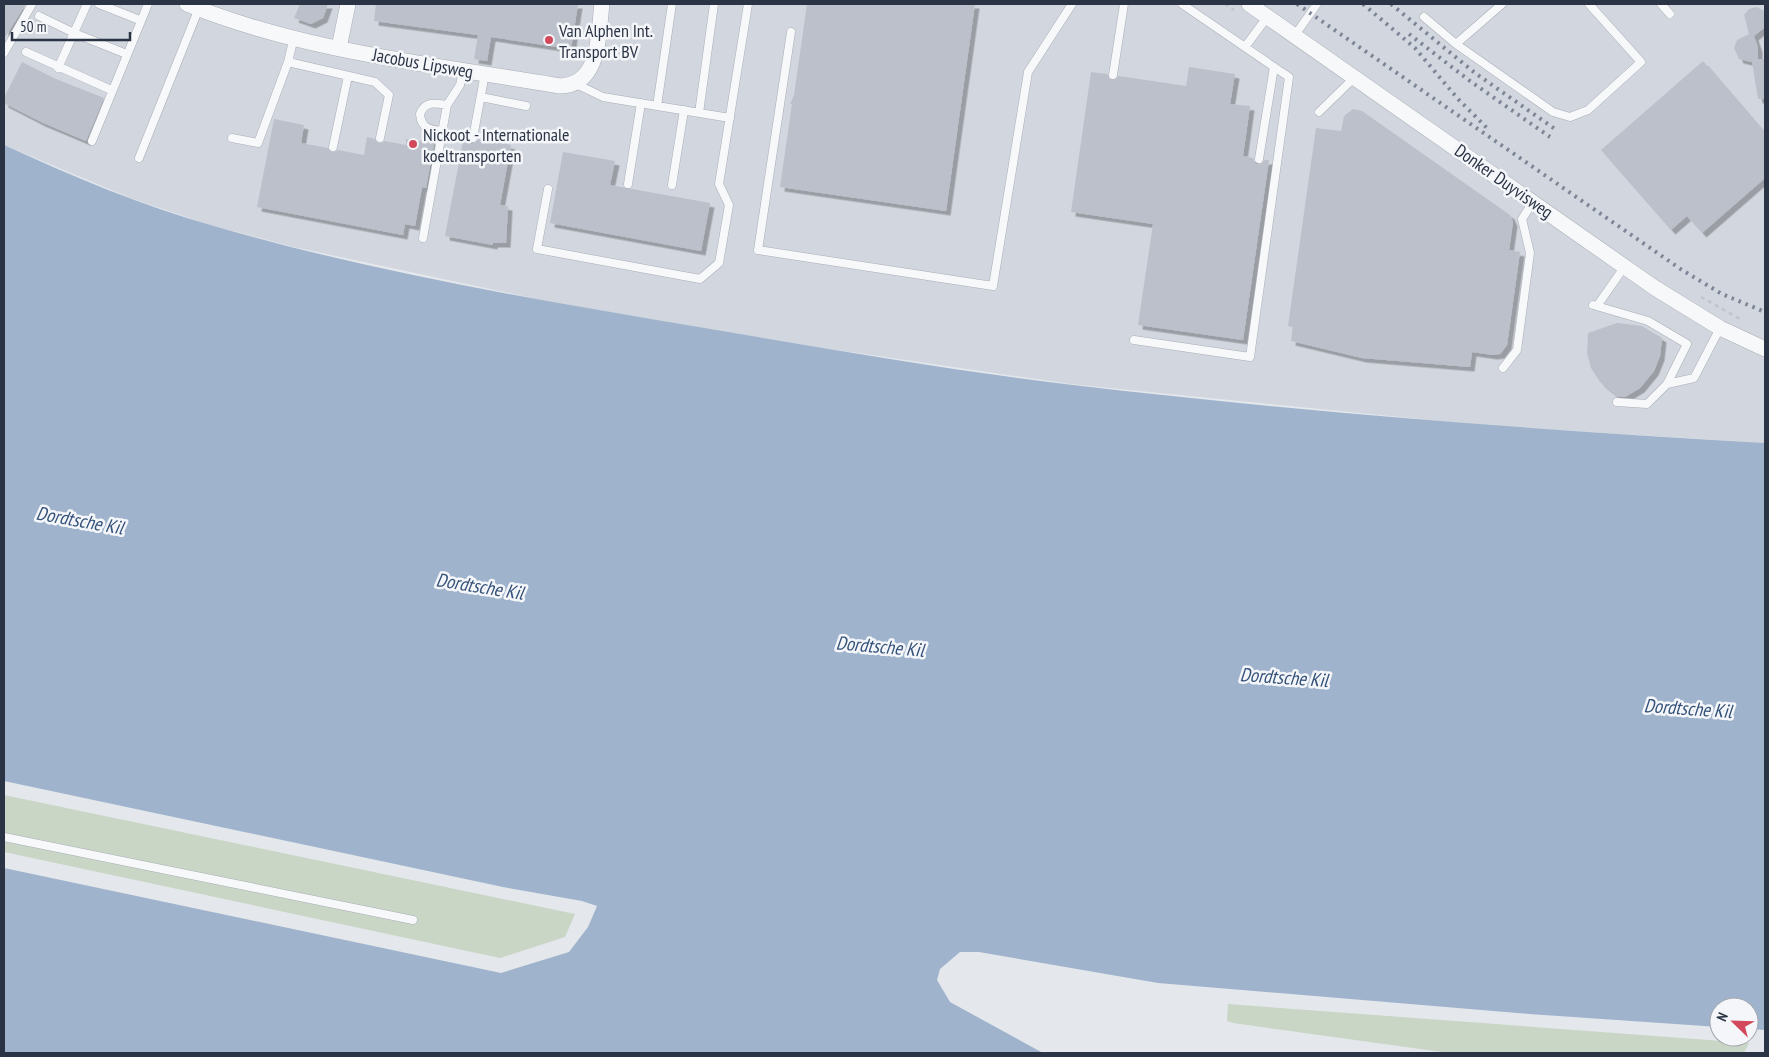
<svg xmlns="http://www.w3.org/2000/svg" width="1769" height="1057" font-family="'PT Sans Narrow',sans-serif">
  <defs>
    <filter id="shadow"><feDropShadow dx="4.5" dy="4.5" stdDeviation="0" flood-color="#0004"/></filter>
  </defs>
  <rect width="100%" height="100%" fill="#e4e7ec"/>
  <path fill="#d2d6de" d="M 4,4 L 1765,4 L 1765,443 L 1490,426 L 1070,384 L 817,347 L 551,302 L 294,247 L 210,225 L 133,199 L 4,145 Z"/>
  <path fill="#c9d6c5" d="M 4,795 L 575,914 L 565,937 L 500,958 L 4,852 Z
    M 1228,1004 L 1749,1043 L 1744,1053 L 1442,1052 L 1233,1023 L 1227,1021 Z"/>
  <path fill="#9fb4cc" d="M 4,145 C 72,176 142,206 214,226 C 372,272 537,300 699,327 C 824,348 948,370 1073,385 C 1303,412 1534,430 1765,443 L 1765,1030 L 1749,1029 L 1749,1007 L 1719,1007 L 1719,1027 L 1529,1014 L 1158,983 L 979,952 L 960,952 L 940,969 L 937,980 L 950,1002 L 1043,1053 L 4,1053 L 4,868 L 501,973 L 569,952 L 588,927 L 597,906 L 582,901 L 503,887 L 4,781 Z"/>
  <path fill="#bbc0ca" filter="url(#shadow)" d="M 4,4 L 26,4 L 4,39 Z
    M 300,4 L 328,4 L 323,18 L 311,24 L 294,18 Z
    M 376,4 L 578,4 L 571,49 L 491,37 L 487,61 L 474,59 L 478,35 L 374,21 Z
    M 807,4 L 975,4 L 946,211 L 780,187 L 792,104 L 790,104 L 794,95 Z
    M 1756,7 L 1765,11 L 1765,27 L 1754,36 L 1758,48 L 1758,59 L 1765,59 L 1765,99 L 1758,99 L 1752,62 L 1739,59 L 1734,48 L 1737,40 L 1749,34 L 1744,15 L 1749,9 Z
    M 1703,61 L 1765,133 L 1765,178 L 1702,233 L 1687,216 L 1671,230 L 1601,150 Z
    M 22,62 L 56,79 L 104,98 L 86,141 L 41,122 L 4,103 L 4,98 Z
    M 1189,67 L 1235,74 L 1230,104 L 1250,106 L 1243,156 L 1253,158 L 1255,163 L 1259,165 L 1265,160 L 1269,160 L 1243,340 L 1138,325 L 1153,224 L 1071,212 L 1091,72 L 1107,74 L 1113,81 L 1119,76 L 1186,86 Z
    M 1353,109 L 1362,111 L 1510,215 L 1513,222 L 1509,250 L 1520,252 L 1507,345 L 1500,354 L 1493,355 L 1472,352 L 1470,367 L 1362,358 L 1291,341 L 1293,327 L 1288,326 L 1316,128 L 1341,131 L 1344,116 Z
    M 274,119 L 304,125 L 301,143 L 328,148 L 332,153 L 338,150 L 364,155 L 367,137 L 375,139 L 379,144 L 385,141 L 406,145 L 406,139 L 419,142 L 428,134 L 432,144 L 434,144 L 426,188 L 422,187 L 415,226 L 405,224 L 403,235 L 257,207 Z
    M 464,136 L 468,137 L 469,142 L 472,144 L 479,139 L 511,145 L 500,205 L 508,206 L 506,243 L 493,243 L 493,245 L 445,236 Z
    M 563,152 L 615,161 L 610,185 L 710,203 L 701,251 L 550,223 Z
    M 1617,323 L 1642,326 L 1662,338 L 1660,356 L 1654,371 L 1640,388 L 1625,397 L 1617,396 L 1600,382 L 1591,368 L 1587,353 L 1588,333 Z"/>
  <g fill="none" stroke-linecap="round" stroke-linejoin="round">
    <defs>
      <path id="lane" d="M 99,4 L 137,19
        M 1182,4 L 1274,67 L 1259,159
        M 1661,4 L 1670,14
        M 39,16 L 74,33 L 124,53
        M 1424,17 L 1456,44 L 1553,112 L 1570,117 L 1588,110 L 1641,62 L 1589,4
        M 791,32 L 758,250 L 993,286 L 1028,72 L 1072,4
        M 1295,35 L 1317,4
        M 1456,44 L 1502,4
        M 1245,47 L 1268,16
        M 26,52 L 109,89
        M 4,53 L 32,4
        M 288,62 L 375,82 L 389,95 L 380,138
        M 58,68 L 87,4
        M 1113,75 L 1124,4
        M 576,84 L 603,97 L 730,118
        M 481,97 L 526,106
        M 657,106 L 672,4
        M 1319,112 L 1355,77
        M 699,113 L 714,4
        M 443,131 C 431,130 421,129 420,114 C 425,101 435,103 447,105
        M 232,138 L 258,143 L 288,62 L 294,37
        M 473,138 L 485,73
        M 92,141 L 148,4
        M 333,147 L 348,76
        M 139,158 L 199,8
        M 628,184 L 641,103
        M 672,185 L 684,110
        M 548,189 L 537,249 L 700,279 L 719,263 L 729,205 L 719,184 L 748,4
        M 423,238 L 447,105 L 460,85 L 463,70
        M 1593,305 L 1648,321 L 1687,344 L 1667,384 L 1647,404 L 1617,402
        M 1597,306 L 1625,266
        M 1134,340 L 1250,357 L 1289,77 L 1274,67
        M 1503,368 L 1517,350 L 1530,253 L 1522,219 L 1533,202
        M 1667,384 L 1694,378 L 1720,328
        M 4,837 L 413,920"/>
      <path id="street" d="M 187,4 C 305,52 436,65 560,86 C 601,85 598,34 602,4
        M 1249,4 L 1655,288 L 1720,328 L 1765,349
        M 339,48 L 348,4"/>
    </defs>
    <use href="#lane" stroke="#a9aeb7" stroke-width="9"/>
    <use href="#street" stroke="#a9aeb7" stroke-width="16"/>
    <path stroke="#c2c5cb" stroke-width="2.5" stroke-dasharray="4 4" stroke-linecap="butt" d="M 1225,4 L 1234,10
      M 1701,297 L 1740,319"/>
    <use href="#lane" stroke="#f7f8fa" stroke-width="8"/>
    <use href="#street" stroke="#f7f8fa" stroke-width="15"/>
    <path stroke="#7d8696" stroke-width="4" stroke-dasharray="2.5 5" stroke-linecap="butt" d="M 1297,4 L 1682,270 L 1722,294 L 1765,312
      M 1363,4 L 1415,48 L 1458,99 L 1488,129
      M 1391,4 L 1475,73 L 1555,129
      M 1409,34 L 1470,81 L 1550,137"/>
  </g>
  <g fill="#d1495b" stroke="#f4f6f9" stroke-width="2">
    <circle cx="549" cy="40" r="5"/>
    <circle cx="413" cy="144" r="5"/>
  </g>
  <g text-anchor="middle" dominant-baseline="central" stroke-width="5" stroke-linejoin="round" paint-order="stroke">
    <g font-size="18" fill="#2b3445" stroke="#f4f6f9" text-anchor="start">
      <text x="559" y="30">Van Alphen Int.<tspan x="559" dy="21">Transport BV</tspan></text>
      <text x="423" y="134">Nickoot - Internationale<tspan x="423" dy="21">koeltransporten</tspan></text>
    </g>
    <g font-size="18" fill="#2b3445" stroke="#f4f6f9">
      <text transform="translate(423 63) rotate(10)">Jacobus Lipsweg</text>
      <text transform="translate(1504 181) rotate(35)">Donker Duyvisweg</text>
    </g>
    <g font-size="19" font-style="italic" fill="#34527a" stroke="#f4f6f9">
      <text transform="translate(80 520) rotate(10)">Dordtsche Kil</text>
      <text transform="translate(480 586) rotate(9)">Dordtsche Kil</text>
      <text transform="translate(880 646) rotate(5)">Dordtsche Kil</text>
      <text transform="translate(1284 677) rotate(4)">Dordtsche Kil</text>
      <text transform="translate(1688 708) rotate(4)">Dordtsche Kil</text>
    </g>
  </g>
  <rect width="1769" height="1057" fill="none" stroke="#2b3445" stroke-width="10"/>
  <g transform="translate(1734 1022) rotate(293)"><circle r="24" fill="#f4f6f9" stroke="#a4a8b1"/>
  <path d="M0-4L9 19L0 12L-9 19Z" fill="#d1495b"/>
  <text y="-8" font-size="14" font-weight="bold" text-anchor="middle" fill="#2b3445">N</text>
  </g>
  <path d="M12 32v8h118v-8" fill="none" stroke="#2b3445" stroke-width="2.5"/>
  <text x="20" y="32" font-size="15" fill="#2b3445" stroke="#f4f6f9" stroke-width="4" paint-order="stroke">50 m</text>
</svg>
